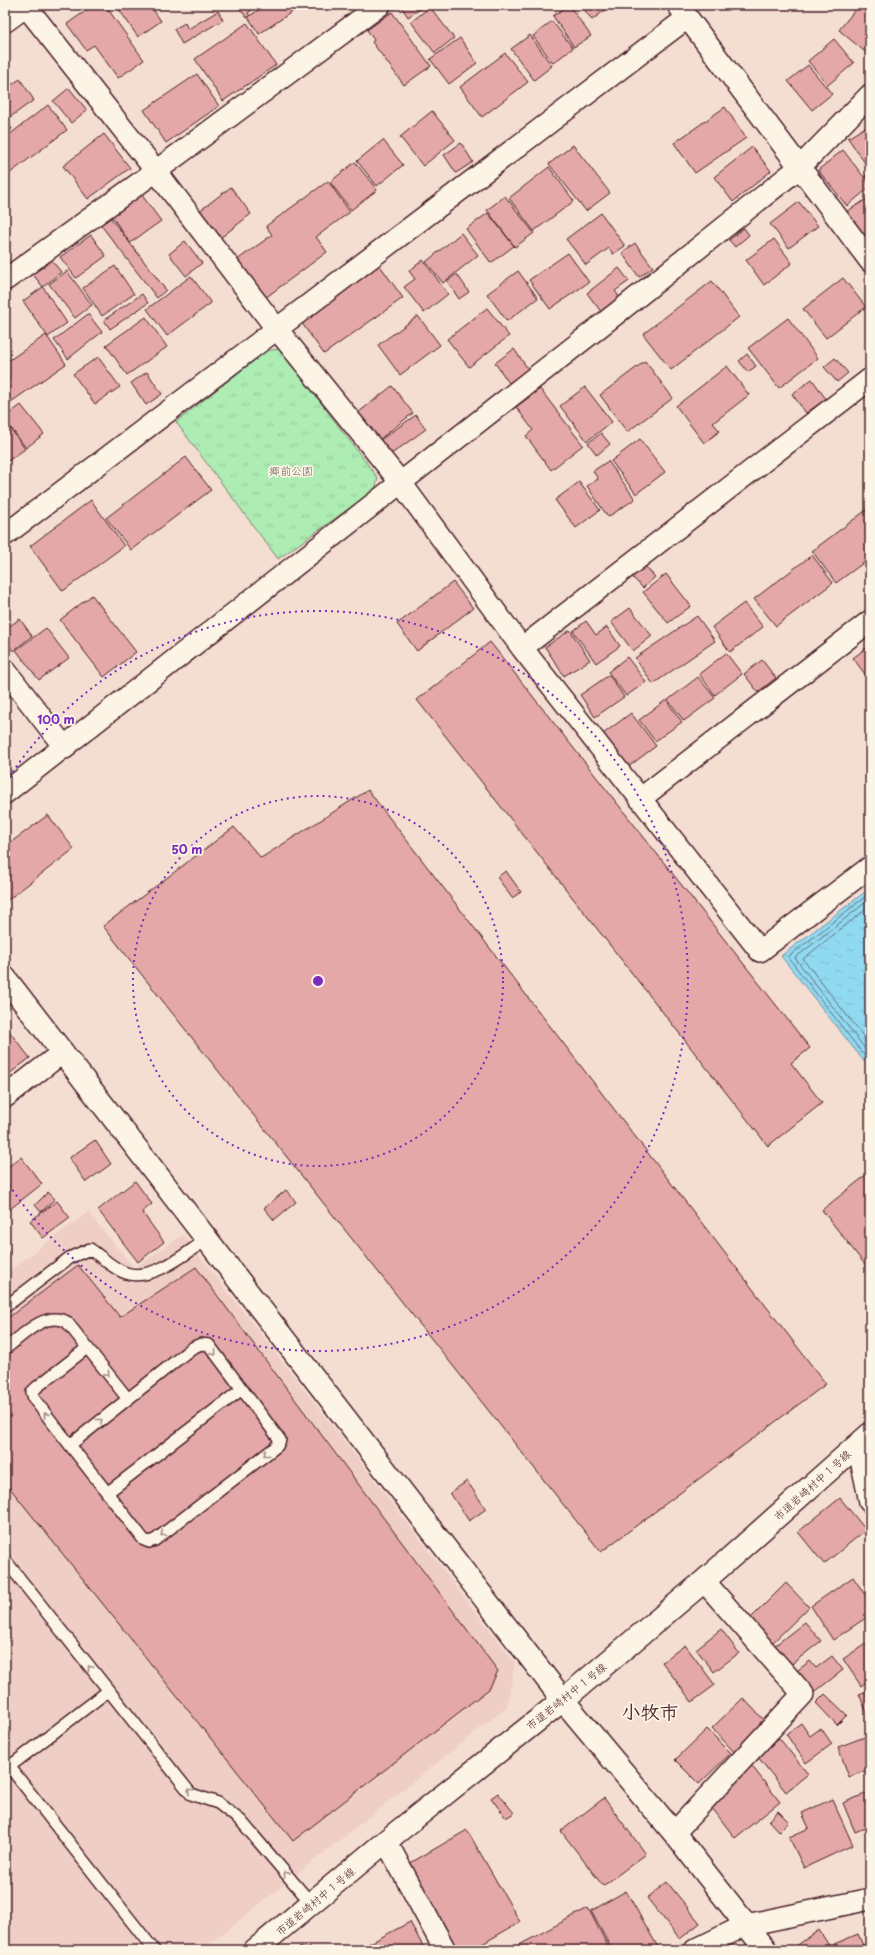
<svg xmlns="http://www.w3.org/2000/svg" width="875" height="1955" font-family="'Playpen Sans','Klee One',sans-serif">
  <defs>
    <pattern id="park-tufts" width="24" height="20" patternUnits="userSpaceOnUse"><rect width="24" height="20" fill="#adecb3"/><path d="M3 7l-1-3M5 7V3M7 7l1-3M15 17l-1-3M17 17v-4M19 17l1-3" fill="none" stroke="#96ca9a"/></pattern>
    <pattern id="water-ripples" width="26" height="14" patternUnits="userSpaceOnUse"><rect width="26" height="14" fill="#90daf1"/><path d="M2 4q2-2 4 0t4 0M15 11q2-2 4 0t4 0" fill="none" stroke="#7ebbcf"/></pattern>
  </defs>
  <rect width="100%" height="100%" fill="#f4ded2"/>
  <filter id="ink" filterUnits="userSpaceOnUse"><feTurbulence type="fractalNoise" baseFrequency=".025" numOctaves="2"/><feDisplacementMap in="SourceGraphic" scale="8" xChannelSelector="R" yChannelSelector="G"/><feConvolveMatrix kernelMatrix="1 2 1 2 8 2 1 2 1" color-interpolation-filters="sRGB"/></filter>
  <g filter="url(#ink)">
    <path fill="#efcec5" d="M 88,1212 L 134,1268 L 183,1235 L 342,1438 L 515,1663 L 507,1707 L 202,1950 L 5,1950 L 5,1274 Z"/>
    <path fill="url(#park-tufts)" stroke="#7c866f" d="M 280,349 L 378,478 L 375,490 L 278,559 L 176,422 L 265,351 Z"/>
    <path fill="url(#water-ripples)" stroke="#748fa2" d="M 870,888 L 870,1069 L 781,956 Z"/>
    <g fill="none" stroke-linecap="round" stroke-linejoin="round">
      <path stroke="#666a7a" stroke-width="1" d="M 870,893 L 788,957 L 870,1063
        M 870,899 L 795,958 L 870,1055
        M 870,906 L 803,959 L 870,1045"/>
    </g>
    <path fill="#e3a8a7" stroke="#4a1f2b" d="M 94,5 L 105,5 L 144,60 L 118,78 L 94,45 L 86,50 L 67,24 Z
      M 116,5 L 150,5 L 161,21 L 138,37 Z
      M 237,5 L 258,5 L 248,13 L 250,16 L 247,18 Z
      M 266,5 L 302,5 L 259,34 L 248,17 Z
      M 403,5 L 420,5 L 422,8 L 408,17 L 401,6 Z
      M 569,5 L 591,36 L 574,47 L 553,16 Z
      M 581,5 L 612,5 L 592,20 Z
      M 838,5 L 846,5 L 842,9 Z
      M 859,5 L 870,5 L 870,56 L 839,30 Z
      M 430,7 L 454,38 L 435,53 L 411,22 Z
      M 218,11 L 223,20 L 182,44 L 174,29 L 185,23 L 188,29 Z
      M 392,12 L 431,66 L 404,85 L 372,42 L 374,40 L 367,30 Z
      M 552,21 L 573,48 L 553,63 L 533,36 Z
      M 247,23 L 276,65 L 223,101 L 195,59 Z
      M 530,35 L 552,66 L 534,80 L 511,49 Z
      M 460,38 L 477,63 L 449,84 L 430,59 Z
      M 834,39 L 854,63 L 828,85 L 808,61 Z
      M 505,53 L 528,82 L 482,117 L 460,87 Z
      M 808,65 L 832,94 L 812,110 L 788,81 Z
      M 197,74 L 219,106 L 166,143 L 144,110 Z
      M 20,79 L 34,100 L 6,120 L 12,129 L 5,133 L 5,89 Z
      M 69,88 L 87,110 L 71,123 L 53,101 Z
      M 48,105 L 67,130 L 5,177 L 5,138 Z
      M 725,107 L 746,138 L 695,173 L 674,143 Z
      M 432,111 L 455,140 L 423,166 L 400,137 Z
      M 870,124 L 870,164 L 867,166 L 848,138 Z
      M 104,134 L 130,168 L 88,199 L 63,166 Z
      M 383,140 L 403,165 L 377,186 L 357,161 Z
      M 461,143 L 473,162 L 456,173 L 444,155 Z
      M 573,145 L 610,193 L 586,211 L 549,164 Z
      M 752,147 L 771,171 L 733,202 L 714,177 Z
      M 843,150 L 870,185 L 870,187 L 847,206 L 818,170 Z
      M 355,162 L 377,190 L 351,210 L 330,182 Z
      M 549,167 L 574,201 L 534,231 L 509,198 Z
      M 870,172 L 870,183 L 865,176 Z
      M 328,181 L 350,212 L 316,237 L 327,252 L 265,298 L 237,260 L 272,235 L 266,226 Z
      M 231,187 L 251,214 L 219,239 L 198,212 Z
      M 141,194 L 161,221 L 130,243 L 111,215 Z
      M 505,196 L 534,233 L 515,247 L 487,210 Z
      M 870,197 L 870,234 L 863,239 L 846,212 Z
      M 799,202 L 818,226 L 789,248 L 770,224 Z
      M 488,213 L 514,246 L 491,263 L 466,229 Z
      M 601,213 L 625,246 L 613,254 L 609,248 L 586,265 L 566,239 Z
      M 110,217 L 166,290 L 157,298 L 100,224 Z
      M 744,228 L 749,235 L 735,247 L 729,240 Z
      M 461,233 L 478,255 L 443,283 L 426,262 Z
      M 91,235 L 106,256 L 76,278 L 60,257 Z
      M 774,239 L 792,263 L 764,285 L 746,260 Z
      M 185,241 L 202,263 L 186,276 L 169,254 Z
      M 635,243 L 653,267 L 639,277 L 622,253 Z
      M 568,253 L 589,282 L 550,309 L 529,280 Z
      M 49,257 L 61,272 L 43,287 L 31,272 Z
      M 376,260 L 403,298 L 324,354 L 301,322 L 337,297 L 332,291 Z
      M 423,260 L 448,294 L 424,313 L 404,287 L 415,279 L 409,271 Z
      M 115,266 L 134,294 L 102,316 L 83,288 Z
      M 619,268 L 629,281 L 615,291 L 620,298 L 602,313 L 587,293 Z
      M 67,271 L 92,305 L 75,318 L 49,284 Z
      M 518,271 L 538,298 L 507,321 L 487,294 Z
      M 457,274 L 469,292 L 459,299 L 447,281 Z
      M 191,276 L 211,303 L 167,336 L 147,309 Z
      M 843,278 L 866,307 L 826,338 L 803,309 Z
      M 712,281 L 739,317 L 671,370 L 643,334 Z
      M 43,287 L 67,323 L 48,337 L 23,301 Z
      M 142,294 L 148,303 L 110,329 L 104,320 Z
      M 487,308 L 509,336 L 469,367 L 447,339 Z
      M 88,314 L 102,332 L 68,359 L 54,340 Z
      M 418,316 L 440,345 L 400,375 L 378,345 Z
      M 146,317 L 167,347 L 127,375 L 106,345 Z
      M 788,318 L 818,358 L 779,388 L 748,348 Z
      M 46,335 L 66,364 L 5,406 L 5,363 Z
      M 514,349 L 528,369 L 509,383 L 495,363 Z
      M 747,354 L 756,366 L 748,372 L 739,361 Z
      M 98,357 L 120,387 L 95,404 L 73,374 Z
      M 835,358 L 848,373 L 837,382 L 824,367 Z
      M 645,361 L 673,398 L 627,432 L 600,395 Z
      M 727,366 L 749,395 L 713,423 L 720,431 L 704,443 L 676,406 Z
      M 147,372 L 162,394 L 146,405 L 131,383 Z
      M 812,379 L 826,399 L 806,413 L 792,394 Z
      M 392,386 L 413,413 L 375,443 L 354,416 Z
      M 585,387 L 612,422 L 587,441 L 560,406 Z
      M 540,389 L 583,445 L 551,470 L 526,436 L 533,430 L 516,407 Z
      M 21,405 L 44,434 L 26,448 L 5,420 L 5,417 Z
      M 416,415 L 426,429 L 390,455 L 380,440 Z
      M 5,421 L 25,449 L 5,463 Z
      M 601,433 L 610,444 L 597,455 L 588,443 Z
      M 640,439 L 665,472 L 636,494 L 611,461 Z
      M 186,457 L 211,490 L 131,550 L 106,518 Z
      M 608,461 L 635,499 L 608,517 L 587,486 L 598,479 L 593,471 Z
      M 579,482 L 600,510 L 576,528 L 555,500 Z
      M 91,500 L 124,546 L 63,591 L 30,546 Z
      M 869,508 L 870,558 L 836,583 L 812,551 Z
      M 812,555 L 833,583 L 776,626 L 754,599 Z
      M 644,565 L 655,577 L 643,588 L 632,577 Z
      M 666,574 L 691,606 L 668,623 L 643,592 Z
      M 453,582 L 473,608 L 417,651 L 397,624 Z
      M 92,595 L 136,652 L 104,677 L 60,620 Z
      M 744,603 L 763,627 L 730,652 L 712,627 Z
      M 630,608 L 652,636 L 633,651 L 611,622 Z
      M 697,616 L 715,641 L 653,684 L 635,658 Z
      M 20,619 L 32,636 L 13,651 L 5,640 L 5,629 Z
      M 586,621 L 596,635 L 607,627 L 620,646 L 596,663 L 573,631 Z
      M 46,628 L 69,658 L 39,680 L 16,650 Z
      M 570,630 L 590,660 L 564,676 L 545,647 Z
      M 490,642 L 810,1048 L 791,1063 L 822,1103 L 768,1146 L 417,700 Z
      M 870,645 L 870,681 L 853,658 Z
      M 726,653 L 742,674 L 715,695 L 699,674 Z
      M 627,657 L 646,682 L 626,696 L 608,672 Z
      M 762,660 L 776,678 L 758,692 L 744,674 Z
      M 609,675 L 624,697 L 595,717 L 580,695 Z
      M 698,677 L 715,698 L 684,721 L 668,700 Z
      M 666,700 L 682,722 L 655,741 L 639,720 Z
      M 631,713 L 656,746 L 628,767 L 603,734 Z
      M 368,790 L 826,1384 L 601,1552 L 103,926 L 234,827 L 261,858 Z
      M 48,815 L 74,849 L 5,902 L 5,842 L 7,845 Z
      M 506,871 L 521,892 L 512,898 L 497,877 Z
      M 5,1026 L 30,1058 L 5,1077 Z
      M 95,1140 L 111,1164 L 86,1182 L 69,1158 Z
      M 21,1157 L 42,1184 L 5,1213 L 5,1169 Z
      M 870,1172 L 870,1271 L 822,1210 Z
      M 135,1181 L 152,1204 L 142,1212 L 164,1242 L 138,1262 L 98,1210 Z
      M 286,1190 L 296,1202 L 274,1220 L 264,1208 Z
      M 48,1192 L 55,1199 L 41,1212 L 35,1205 Z
      M 57,1201 L 70,1218 L 43,1238 L 30,1221 Z
      M 5,1248 L 9,1253 L 5,1256 Z
      M 78,1265 L 120,1317 L 196,1267 L 498,1671 L 489,1689 L 293,1841 L 5,1482 L 5,1320 Z
      M 467,1481 L 486,1509 L 469,1521 L 450,1493 Z
      M 840,1498 L 866,1530 L 824,1564 L 798,1532 Z
      M 853,1577 L 870,1602 L 870,1615 L 833,1640 L 811,1606 Z
      M 786,1583 L 809,1607 L 768,1647 L 745,1624 Z
      M 805,1622 L 821,1641 L 788,1667 L 773,1647 Z
      M 721,1629 L 739,1653 L 714,1672 L 696,1649 Z
      M 870,1641 L 870,1679 L 861,1686 L 843,1659 Z
      M 685,1645 L 715,1685 L 692,1702 L 662,1662 Z
      M 832,1656 L 843,1670 L 807,1698 L 790,1676 L 810,1661 L 816,1668 Z
      M 870,1690 L 870,1720 L 859,1694 Z
      M 825,1694 L 847,1715 L 837,1725 L 816,1703 Z
      M 743,1698 L 766,1722 L 734,1752 L 712,1728 Z
      M 801,1723 L 810,1736 L 821,1728 L 832,1744 L 806,1763 L 786,1734 Z
      M 707,1729 L 731,1753 L 699,1784 L 675,1760 Z
      M 870,1735 L 870,1769 L 849,1777 L 838,1747 Z
      M 779,1738 L 808,1774 L 786,1792 L 757,1756 Z
      M 751,1765 L 780,1802 L 735,1838 L 709,1804 L 732,1786 L 729,1782 Z
      M 870,1792 L 870,1826 L 855,1832 L 843,1803 Z
      M 498,1793 L 514,1813 L 506,1818 L 491,1798 Z
      M 604,1798 L 646,1854 L 603,1886 L 561,1831 Z
      M 832,1799 L 853,1845 L 804,1868 L 789,1837 L 809,1828 L 802,1813 Z
      M 778,1811 L 789,1822 L 779,1832 L 769,1821 Z
      M 467,1830 L 520,1922 L 472,1950 L 457,1950 L 407,1865 Z
      M 667,1882 L 700,1923 L 680,1939 L 647,1898 Z
      M 626,1891 L 659,1949 L 657,1950 L 612,1950 L 591,1911 Z
      M 588,1908 L 610,1950 L 510,1950 Z
      M 410,1922 L 425,1950 L 357,1950 Z
      M 819,1930 L 832,1950 L 793,1950 L 792,1949 Z
      M 858,1934 L 865,1950 L 837,1950 L 834,1944 Z
      M 309,1945 L 311,1950 L 292,1950 Z"/>
    <g fill="none" stroke-linecap="round" stroke-linejoin="round">
      <defs>
        <path id="lane" d="M 5,1307 L 69,1258 L 90,1249 C 102,1257 113,1269 126,1273 C 152,1282 187,1253 207,1239
          M 5,1349 C 22,1336 45,1310 67,1322 L 128,1399
          M 70,1445 L 192,1348 L 201,1344 L 209,1345 L 280,1440 L 277,1446 L 155,1540 L 149,1542 L 144,1540 L 34,1399 L 32,1392 L 37,1387 L 87,1348
          M 107,1493 L 242,1389
          M 5,1560 L 191,1794 L 218,1803 L 241,1821 L 311,1903
          M 5,1761 L 154,1950
          M 5,1770 L 108,1691"/>
        <path id="street" d="M 25,5 L 156,171 L 276,328 L 401,483 L 522,648 L 760,951 L 870,867
          M 678,5 L 870,261
          M 5,280 L 156,171 L 380,5
          M 5,535 L 687,18
          M 522,648 L 870,379
          M 5,670 L 65,748
          M 5,793 L 617,313 L 800,167 L 870,95
          M 640,799 L 870,621
          M 5,1097 L 63,1052
          M 858,1445 L 870,1502
          M 674,1833 L 803,1694 L 704,1581
          M 386,1841 L 445,1950
          M 695,1950 L 746,1925 L 870,1899"/>
        <path id="secondary" d="M 5,21 L 27,5
          M 5,978 L 563,1700 L 674,1833 L 766,1950
          M 255,1950 L 386,1841 L 563,1700 L 704,1581 L 870,1434"/>
      </defs>
      <use href="#lane" stroke="#4a1f2b" stroke-width="14"/>
      <use href="#street" stroke="#4a1f2b" stroke-width="24"/>
      <use href="#secondary" stroke="#4a1f2b" stroke-width="25"/>
      <use href="#lane" stroke="#fcf5e5" stroke-width="11"/>
      <use href="#street" stroke="#fcf5e5" stroke-width="21"/>
      <use href="#secondary" stroke="#fcf5e5" stroke-width="22"/>
    </g>
    <defs><path id="oneway-chevron" d="M-2-3.5L2.5 0L-2 3.5" fill="none" stroke-width="1.6" stroke-linecap="round" stroke-linejoin="round"/></defs>
    <g stroke="#a38a88">
      <use href="#oneway-chevron" transform="translate(214 1353) rotate(53)"/>
      <use href="#oneway-chevron" transform="translate(107 1374) rotate(52)"/>
      <use href="#oneway-chevron" transform="translate(46 1415) rotate(-128)"/>
      <use href="#oneway-chevron" transform="translate(100 1421) rotate(-39)"/>
      <use href="#oneway-chevron" transform="translate(266 1454) rotate(142)"/>
      <use href="#oneway-chevron" transform="translate(163 1534) rotate(142)"/>
      <use href="#oneway-chevron" transform="translate(90 1668) rotate(-128)"/>
      <use href="#oneway-chevron" transform="translate(190 1791) rotate(-137)"/>
      <use href="#oneway-chevron" transform="translate(286 1874) rotate(-131)"/>
    </g>
  </g>
  <g fill="none" stroke="#7b2cbf" stroke-width="2" stroke-dasharray="2 4">
    <circle cx="318" cy="981" r="185"/>
    <path d="M6 782A370 370 0 1 1 6 1180"/>
  </g>
  <g text-anchor="middle" dominant-baseline="central" stroke-width="3.5" stroke-linejoin="round" paint-order="stroke">
    <g font-size="11" fill="#63524d" stroke="#fcf5e5">
      <text x="291" y="470">郷前公園</text>
    </g>
    <g font-size="11" fill="#4a1f2b" stroke="#fcf5e5">
      <text transform="translate(812 1485) rotate(-42)">市道岩崎村中１号線</text>
      <text transform="translate(566 1696) rotate(-39)">市道岩崎村中１号線</text>
      <text transform="translate(315 1901) rotate(-40)">市道岩崎村中１号線</text>
    </g>
    <g font-size="19" font-weight="bold" fill="#4a1f2b" stroke="#fcf5e5">
      <text x="650" y="1711">小牧市</text>
    </g>
  </g>
  <circle cx="318" cy="981" r="6" fill="#7b2cbf" stroke="#fcf5e5" stroke-width="2"/>
  <g font-size="12" text-anchor="middle" font-weight="bold" fill="#7b2cbf" stroke="#fcf5e5" stroke-width="3.5" stroke-linejoin="round" paint-order="stroke">
    <text x="56" y="724">100 m</text>
    <text x="187" y="854">50 m</text>
  </g>
  <rect width="875" height="1955" fill="none" stroke="#fcf5e5" stroke-width="20"/>
  <rect x="10" y="10" width="855" height="1935" fill="none" stroke="#4a1f2b" stroke-width="1.5" filter="url(#ink)"/>
</svg>
